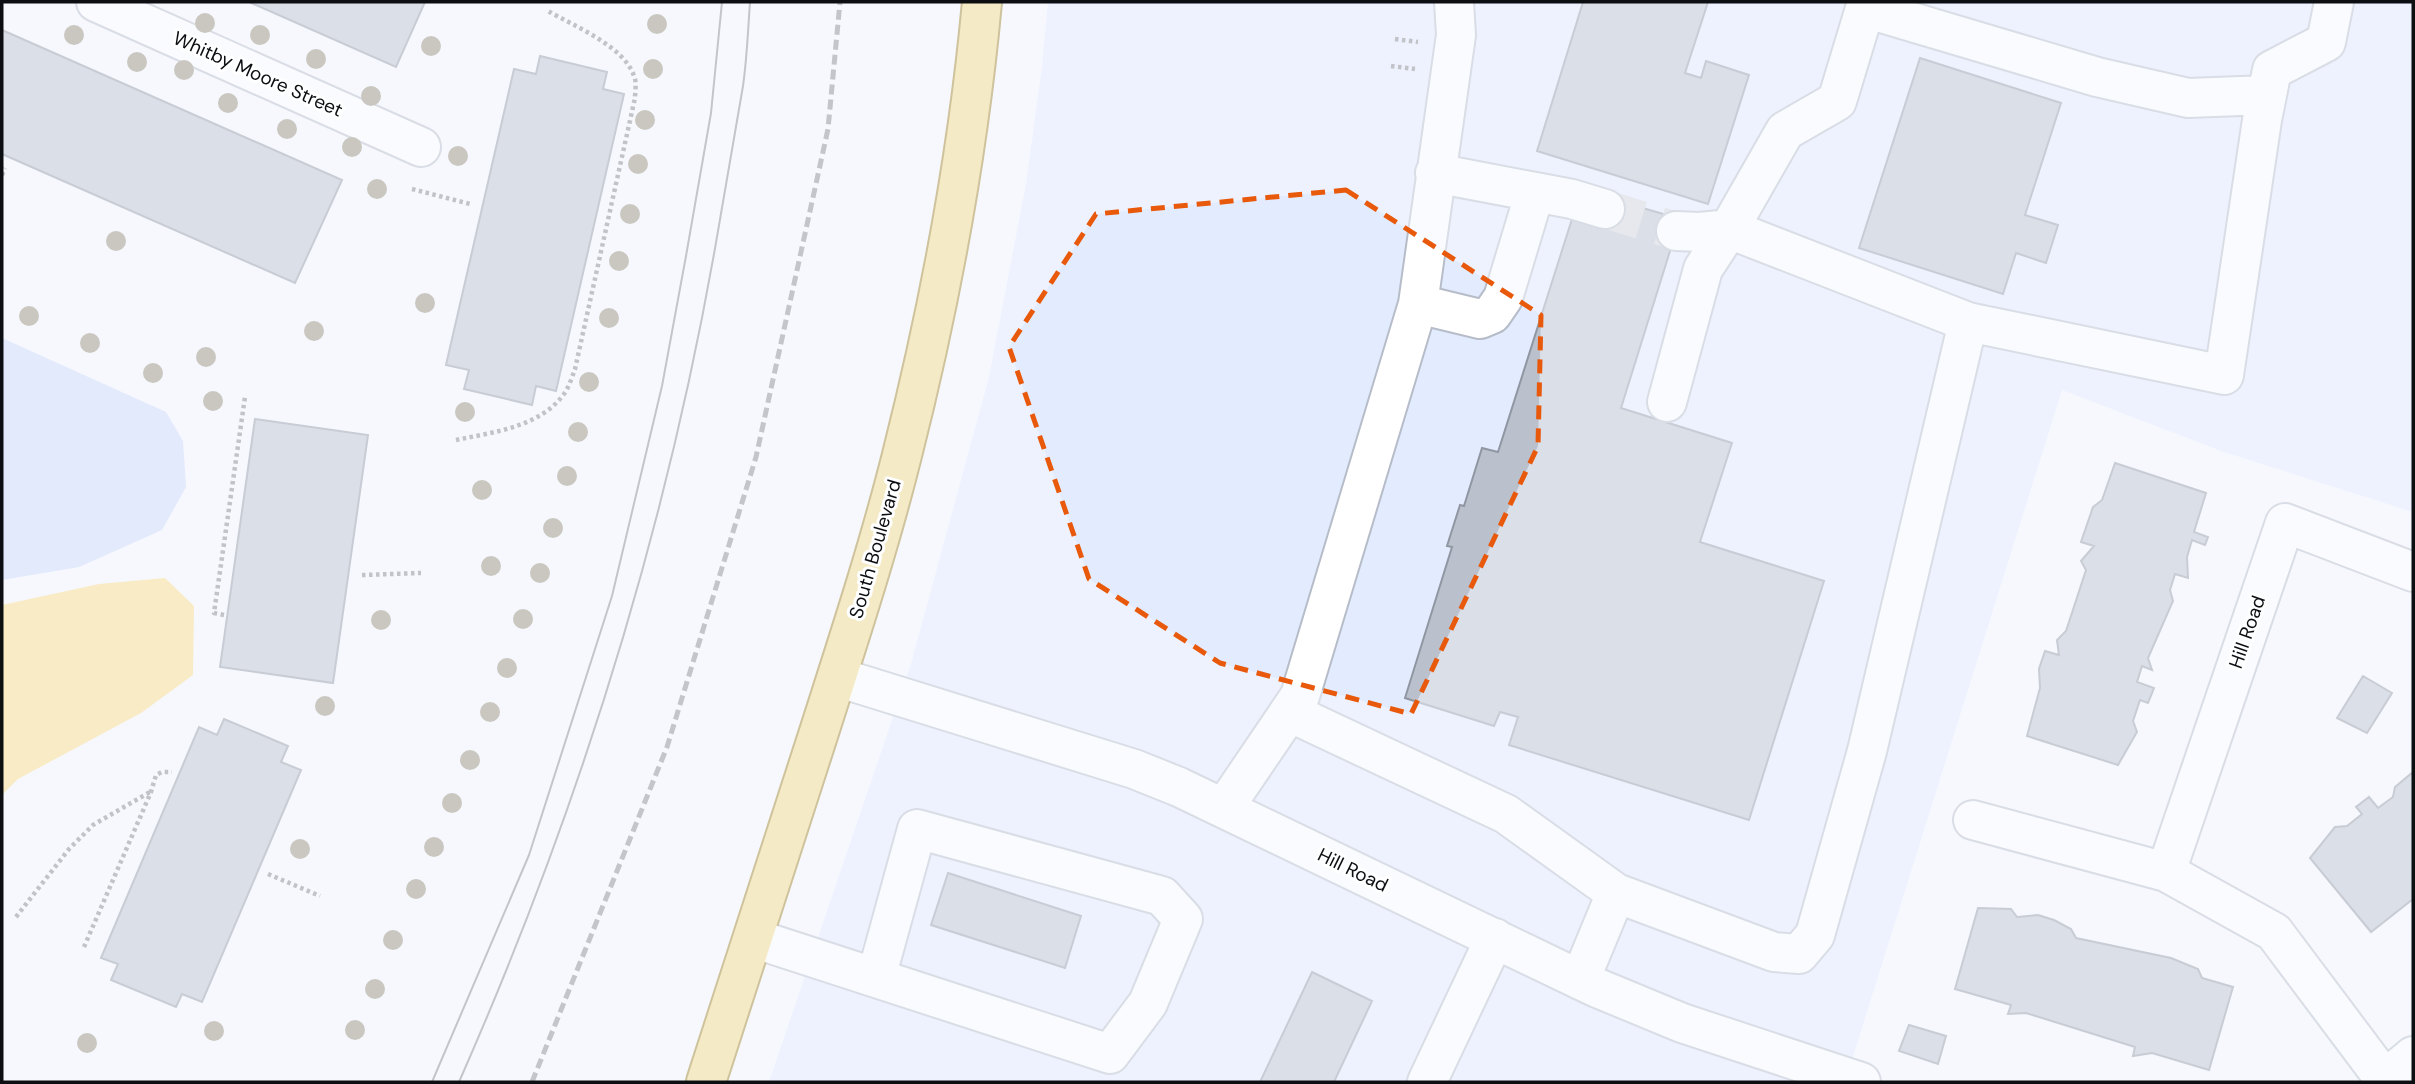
<svg xmlns="http://www.w3.org/2000/svg" width="2415" height="1084" font-family="'DM Sans',sans-serif">
  <rect width="100%" height="100%" fill="#f6f8fd"/>
  <path fill="#e3ecff" d="M 1048,2 L 2413,2 L 2413,512 L 2224,452 L 2062,390 L 1845,1082 L 769,1082 L 911,664 L 989,377 L 1026,184 L 1042,67 Z"/>
  <path fill="#fadc82" d="M 165,578 L 194,606 L 193,675 L 141,713 L 18,779 L 2,795 L 2,605 L 99,584 Z"/>
  <path fill="#cad9fa" d="M 2,338 L 166,412 L 183,441 L 186,487 L 162,530 L 79,567 L 2,580 Z"/>
  <path fill="#bac0cc" stroke="#9197a2" stroke-width="2" d="M 249,2 L 425,2 L 396,67 Z
    M 1583,2 L 1708,2 L 1685,73 L 1701,78 L 1706,61 L 1749,75 L 1708,204 L 1537,151 Z
    M 2,30 L 342,180 L 295,283 L 2,154 Z
    M 540,56 L 607,72 L 603,89 L 624,94 L 556,391 L 536,386 L 532,405 L 464,389 L 469,370 L 446,365 L 514,69 L 536,74 Z
    M 1920,58 L 2061,103 L 2025,215 L 2058,225 L 2046,263 L 2016,253 L 2003,294 L 1859,248 Z
    M 1609,198 L 1680,219 L 1621,408 L 1732,443 L 1700,542 L 1824,581 L 1749,820 L 1509,745 L 1518,717 L 1500,712 L 1494,726 L 1405,698 L 1452,547 L 1447,546 L 1460,505 L 1464,506 L 1482,448 L 1498,452 L 1572,219 L 1599,228 Z
    M 255,419 L 368,435 L 333,683 L 220,667 Z
    M 2115,463 L 2206,493 L 2194,532 L 2208,537 L 2205,545 L 2192,540 L 2187,557 L 2188,578 L 2175,574 L 2170,590 L 2173,601 L 2148,658 L 2152,670 L 2142,666 L 2137,682 L 2154,688 L 2148,703 L 2140,700 L 2133,721 L 2137,732 L 2118,765 L 2027,736 L 2040,688 L 2039,669 L 2045,651 L 2059,655 L 2057,640 L 2066,631 L 2086,570 L 2081,561 L 2094,546 L 2081,542 L 2093,507 L 2102,500 Z
    M 2363,676 L 2392,693 L 2367,733 L 2337,718 Z
    M 224,719 L 288,746 L 281,762 L 301,770 L 202,1002 L 182,994 L 176,1007 L 111,980 L 118,964 L 101,958 L 199,727 L 217,735 Z
    M 2413,772 L 2413,899 L 2371,932 L 2310,858 L 2335,827 L 2347,826 L 2362,814 L 2356,807 L 2369,797 L 2378,808 L 2393,797 L 2395,787 Z
    M 948,873 L 1081,916 L 1065,968 L 931,925 Z
    M 1978,908 L 2011,909 L 2017,917 L 2038,915 L 2054,920 L 2071,929 L 2076,938 L 2171,958 L 2198,969 L 2202,978 L 2233,987 L 2209,1070 L 2152,1053 L 2133,1056 L 2135,1047 L 2026,1013 L 2008,1014 L 2011,1005 L 1955,989 Z
    M 1312,972 L 1372,1001 L 1334,1082 L 1260,1082 Z
    M 1909,1025 L 1946,1036 L 1938,1064 L 1899,1051 Z"/>
  <g fill="none" stroke-linecap="round" stroke-linejoin="round">
    <path stroke="#d3d5da" stroke-width="38" stroke-dasharray="38 19" stroke-linecap="butt" d="M 1605,209 L 1676,231"/>
    <defs>
      <path id="minor" d="M 96,2 L 421,147
        M 1867,2 L 1837,101 L 1785,131 L 1729,229 L 1968,322
        M 1865,8 L 2097,77 L 2188,98 L 2267,95
        M 1435,173 L 1572,199 L 1605,209
        M 1676,231 L 1700,232 L 1729,229
        M 1418,304 L 1480,319 L 1492,314 L 1503,298 L 1535,192
        M 1667,402 L 1703,269 L 1729,229
        M 837,677 L 1134,769 L 1179,787 L 1595,987 L 1682,1023 L 1861,1082
        M 1289,712 L 1506,814 L 1616,893 L 1580,980
        M 1224,808 L 1300,696 L 1418,304 L 1456,35 L 1454,2
        M 1973,820 L 2166,872 L 2274,932 L 2385,1080
        M 2166,872 L 2285,523 L 2413,572
        M 1616,893 L 1774,952 L 1799,954 L 1815,935 L 1867,751 L 1968,322 L 2224,375 L 2262,120 L 2272,70 L 2326,42 L 2334,2
        M 753,938 C 872,977 991,1016 1110,1054 L 1148,1003 L 1183,919 L 1162,896 L 917,829 L 876,978
        M 1427,1082 L 1495,938
        M 2382,1082 L 2413,1056"/>
      <path id="major" d="M 706,1082 C 744,965 782,847 820,729 C 849,638 879,547 902,455 C 940,305 968,155 982,2"/>
    </defs>
    <use href="#minor" stroke="#b6bcc8" stroke-width="42"/>
    <use href="#major" stroke="#9e8326" stroke-width="42"/>
    <path stroke="#818387" stroke-width="4.5" stroke-dasharray="3.5 3.5" stroke-linecap="butt" d="M 1395,39 L 1418,42
      M 1391,66 L 1415,69
      M 2,175 L 5,168
      M 412,189 L 470,204
      M 456,440 C 494,432 540,427 564,394 C 569,387 572,377 575,369 L 635,98 C 635,91 637,82 634,76 C 624,46 574,26 548,11
      M 362,575 L 421,573
      M 224,615 L 214,613 L 245,397
      M 268,874 L 320,896
      M 16,917 L 69,849 L 93,825 L 150,792
      M 84,947 L 151,792 L 156,775 L 162,772 L 172,772"/>
    <use href="#minor" stroke="#fff" stroke-width="38"/>
    <use href="#major" stroke="#f4da83" stroke-width="38"/>
    <path stroke="#85878c" stroke-width="2" d="M 432,1082 L 529,855 L 612,596 L 662,386 L 686,256 L 711,113 L 722,2
      M 459,1082 C 579,810 668,524 718,231 C 726,183 735,134 743,86 C 747,58 748,30 750,2"/>
    <path stroke="#85878c" stroke-width="5" stroke-dasharray="10 5" stroke-linecap="butt" d="M 532,1082 L 667,747 L 756,457 L 828,129 L 840,2"/>
  </g>
  <g fill="#948d77">
    <circle cx="205" cy="23" r="10"/>
    <circle cx="657" cy="24" r="10"/>
    <circle cx="74" cy="35" r="10"/>
    <circle cx="260" cy="35" r="10"/>
    <circle cx="431" cy="46" r="10"/>
    <circle cx="316" cy="59" r="10"/>
    <circle cx="137" cy="62" r="10"/>
    <circle cx="653" cy="69" r="10"/>
    <circle cx="184" cy="70" r="10"/>
    <circle cx="371" cy="96" r="10"/>
    <circle cx="228" cy="103" r="10"/>
    <circle cx="645" cy="120" r="10"/>
    <circle cx="287" cy="129" r="10"/>
    <circle cx="352" cy="147" r="10"/>
    <circle cx="458" cy="156" r="10"/>
    <circle cx="638" cy="164" r="10"/>
    <circle cx="377" cy="189" r="10"/>
    <circle cx="630" cy="214" r="10"/>
    <circle cx="116" cy="241" r="10"/>
    <circle cx="619" cy="261" r="10"/>
    <circle cx="425" cy="303" r="10"/>
    <circle cx="29" cy="316" r="10"/>
    <circle cx="609" cy="318" r="10"/>
    <circle cx="314" cy="331" r="10"/>
    <circle cx="90" cy="343" r="10"/>
    <circle cx="206" cy="357" r="10"/>
    <circle cx="153" cy="373" r="10"/>
    <circle cx="589" cy="382" r="10"/>
    <circle cx="213" cy="401" r="10"/>
    <circle cx="465" cy="412" r="10"/>
    <circle cx="578" cy="432" r="10"/>
    <circle cx="567" cy="476" r="10"/>
    <circle cx="482" cy="490" r="10"/>
    <circle cx="553" cy="528" r="10"/>
    <circle cx="491" cy="566" r="10"/>
    <circle cx="540" cy="573" r="10"/>
    <circle cx="523" cy="619" r="10"/>
    <circle cx="381" cy="620" r="10"/>
    <circle cx="507" cy="668" r="10"/>
    <circle cx="325" cy="706" r="10"/>
    <circle cx="490" cy="712" r="10"/>
    <circle cx="470" cy="760" r="10"/>
    <circle cx="452" cy="803" r="10"/>
    <circle cx="434" cy="847" r="10"/>
    <circle cx="300" cy="849" r="10"/>
    <circle cx="416" cy="889" r="10"/>
    <circle cx="393" cy="940" r="10"/>
    <circle cx="375" cy="989" r="10"/>
    <circle cx="355" cy="1030" r="10"/>
    <circle cx="214" cy="1031" r="10"/>
    <circle cx="87" cy="1043" r="10"/>
  </g>
  <path d="M0 0H2415V1084H0ZM 1346,190 L 1541,315 L 1538,446 L 1411,714 L 1220,663 L 1089,579 L 1009,347 L 1096,214 Z" fill="#f6f8fd" fill-opacity=".55" fill-rule="evenodd"/>
  <path fill="none" stroke="#e8590c" stroke-width="5" stroke-dasharray="14 9" stroke-linejoin="round" d="M 1346,190 L 1541,315 L 1538,446 L 1411,714 L 1220,663 L 1089,579 L 1009,347 L 1096,214 Z"/>
  <g text-anchor="middle" dominant-baseline="central" stroke-width="6" stroke-linejoin="round" paint-order="stroke">
    <g font-size="19" fill="#0c0e12" stroke="#fff">
      <text transform="translate(258 74) rotate(24)">Whitby Moore Street</text>
      <text transform="translate(875 549) rotate(-74)">South Boulevard</text>
      <text transform="translate(2247 632) rotate(-71)">Hill Road</text>
      <text transform="translate(1353 870) rotate(26)">Hill Road</text>
    </g>
  </g>
  <rect width="2415" height="1084" fill="none" stroke="#0c0e12" stroke-width="7"/>
</svg>
